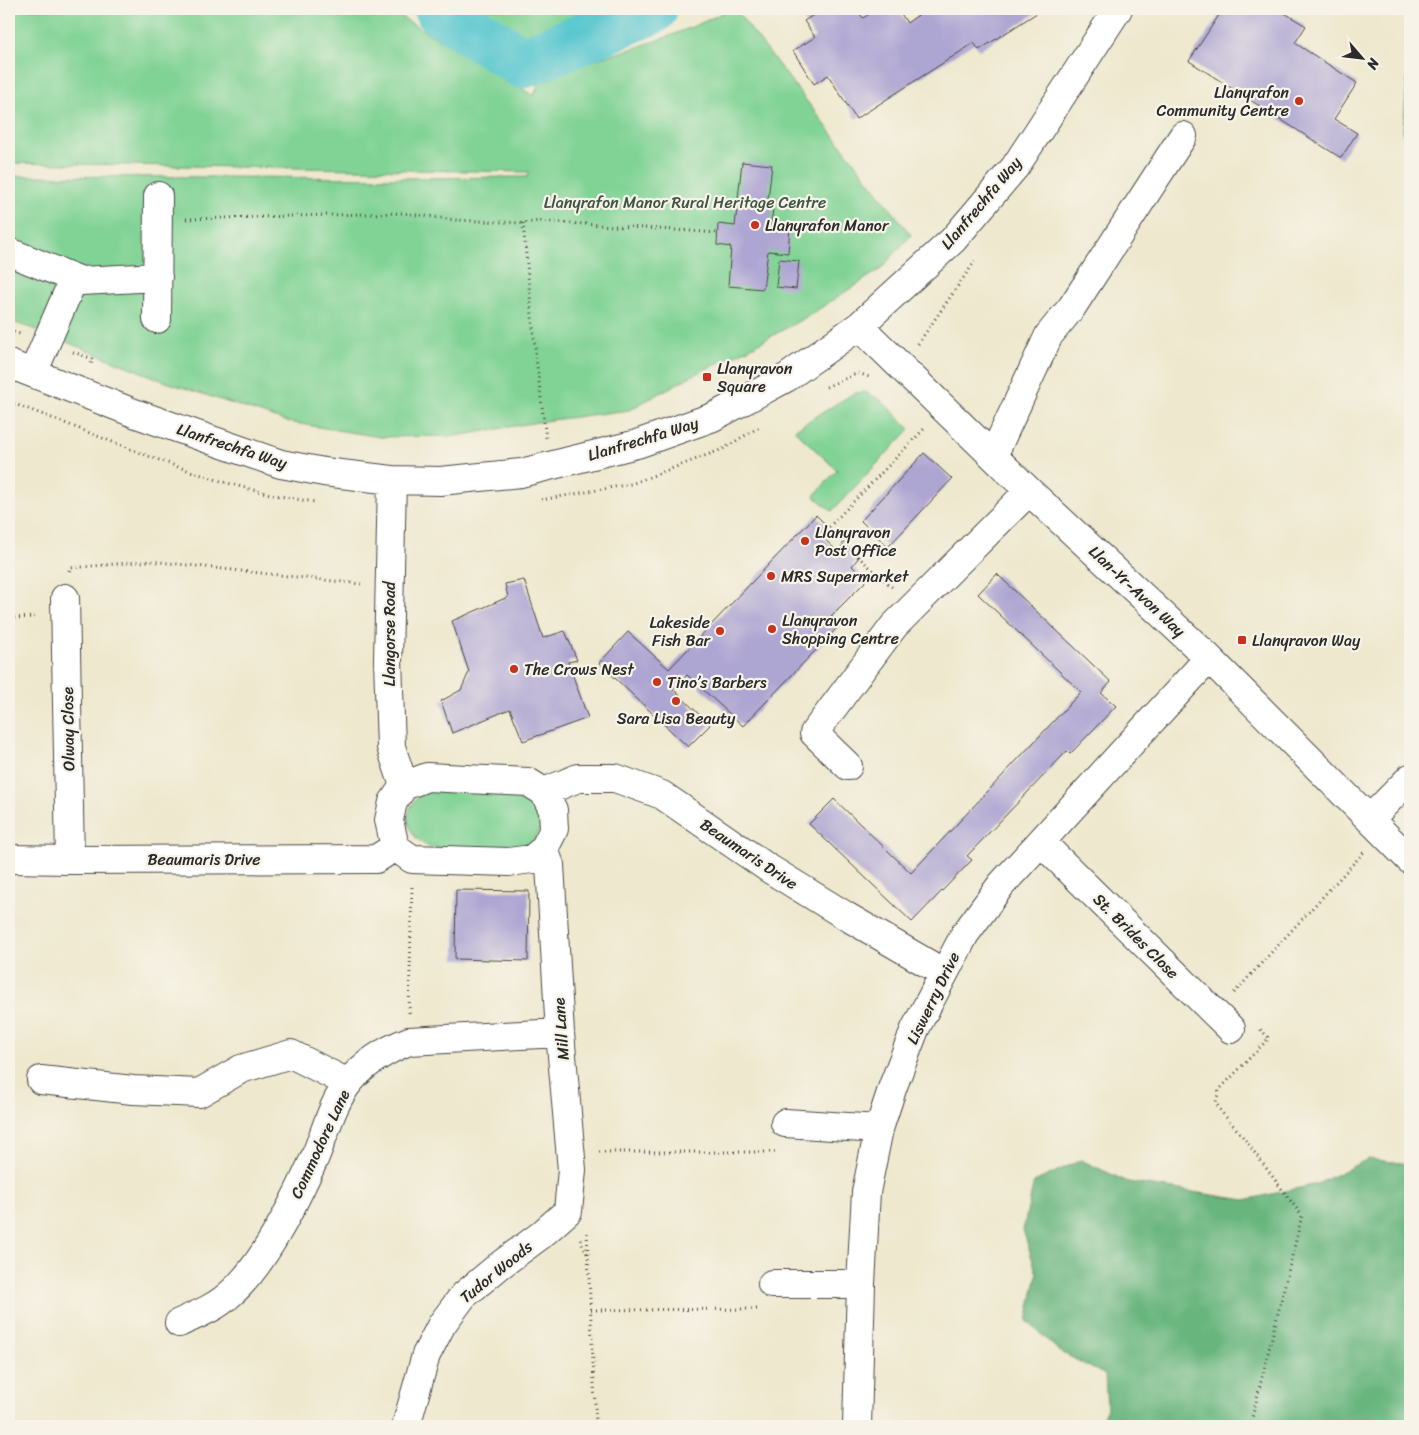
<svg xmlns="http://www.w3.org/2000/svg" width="1419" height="1435" font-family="Sriracha,sans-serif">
  <rect width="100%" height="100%" fill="#f7f3e8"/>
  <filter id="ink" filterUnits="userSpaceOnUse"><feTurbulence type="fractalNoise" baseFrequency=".02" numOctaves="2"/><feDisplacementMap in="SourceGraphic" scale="10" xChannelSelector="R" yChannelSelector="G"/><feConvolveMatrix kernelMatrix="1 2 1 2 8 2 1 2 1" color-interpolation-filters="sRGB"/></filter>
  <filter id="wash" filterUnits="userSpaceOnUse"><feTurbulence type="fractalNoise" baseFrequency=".0096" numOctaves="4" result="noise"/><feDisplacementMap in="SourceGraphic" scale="20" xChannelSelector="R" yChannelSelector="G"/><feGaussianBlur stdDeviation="1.12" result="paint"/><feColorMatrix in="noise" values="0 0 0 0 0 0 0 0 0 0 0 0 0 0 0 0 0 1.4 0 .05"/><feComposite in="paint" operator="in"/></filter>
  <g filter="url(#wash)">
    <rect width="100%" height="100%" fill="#eee8ce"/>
    <path fill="#81d395" stroke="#567f60" d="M 9,9 L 388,9 L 534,96 L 542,74 C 608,56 669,41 730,9 L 735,9 L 911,235 L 881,269 L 808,316 L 748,349 L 691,376 L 629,410 L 544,421 L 456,436 L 380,437 L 288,422 L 169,383 L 34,329 L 9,321 L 9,176 L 407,178 L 527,177 L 529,172 L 9,163 Z
      M 477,9 L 619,9 L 531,45 Z
      M 1410,46 L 1410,156 L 1403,132 Z
      M 865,392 L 880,399 L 910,429 L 832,511 L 814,496 L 837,470 L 794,430 L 854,393 Z
      M 428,790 L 517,793 L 536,799 L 546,816 L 530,850 L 431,848 C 402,835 400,805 428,790 Z"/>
    <path fill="#68b57e" stroke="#4a7054" d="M 1368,1159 L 1410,1164 L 1410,1426 L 1097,1426 L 1107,1409 L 1105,1375 L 1059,1351 L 1027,1321 L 1037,1274 L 1023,1230 L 1034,1182 L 1081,1160 L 1128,1182 L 1245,1200 L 1317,1184 Z"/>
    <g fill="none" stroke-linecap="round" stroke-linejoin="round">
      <path stroke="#59c7cf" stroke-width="51" d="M 439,9 L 523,63 L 652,9"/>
    </g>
    <g id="blocks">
      <path fill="#ada5d2" d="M 823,9 L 857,9 L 863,18 L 877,9 L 898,9 L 907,23 L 924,11 L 923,9 L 1043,9 L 979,50 L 974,43 L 856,119 L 828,75 L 814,84 L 793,51 L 815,37 L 804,21 Z
        M 1223,9 L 1278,9 L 1306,26 L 1295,43 L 1357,83 L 1334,119 L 1357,133 L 1341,158 L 1189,61 Z
        M 742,162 L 772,165 L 768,199 L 774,200 L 771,225 L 790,227 L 788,253 L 768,251 L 763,289 L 728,286 L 731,247 L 717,245 L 718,224 L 735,226 Z
        M 779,259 L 799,261 L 796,289 L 776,287 Z
        M 924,453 L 952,479 L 888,547 L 861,521 Z
        M 816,515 L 827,526 L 819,534 L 837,551 L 844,545 L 859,557 L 852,566 L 867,580 L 831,616 L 840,625 L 743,726 L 687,675 L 673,689 L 710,725 L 688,747 L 599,663 L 628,632 L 669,669 Z
        M 997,574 L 1111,682 L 1101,693 L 1116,706 L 1070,754 L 1067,751 L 967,856 L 972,860 L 912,922 L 809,824 L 834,799 L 911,873 L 1081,692 L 978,594 Z
        M 524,580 L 543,638 L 565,631 L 577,660 L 568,662 L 588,718 L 523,741 L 510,709 L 452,733 L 441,701 L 461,690 L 469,672 L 452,621 L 508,597 L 505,584 Z
        M 456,890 L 529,891 L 528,961 L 455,959 Z"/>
    </g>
  </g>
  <g filter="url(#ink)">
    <use href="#blocks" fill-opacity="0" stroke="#484743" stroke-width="1"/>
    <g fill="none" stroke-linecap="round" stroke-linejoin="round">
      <defs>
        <path id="minor" d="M 9,252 L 81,281 L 158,277
          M 157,319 L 158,196
          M 859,326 L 1029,491 L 1209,658 L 1410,860
          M 9,364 L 134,413 L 240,450 L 281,464 L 324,472 L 392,480 L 440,481 L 521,473 L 637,444 L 713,417 L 786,378 L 859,326 L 953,240 L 1015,167 L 1118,9
          M 33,373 L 74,278
          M 993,456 L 1049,335 L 1072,307 L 1183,136
          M 392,480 L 388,660 L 391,747 L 404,786
          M 65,598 L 70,860
          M 848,766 L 814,733 L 894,626 L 1029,491
          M 427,777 L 528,782 L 544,792 L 553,810 L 554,829 L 544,849 L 532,859 L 509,862 L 412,859 L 395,847 L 389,820 L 393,802 L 404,786 Z
          M 544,792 L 578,778 L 615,778 L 662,795 L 768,868 L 846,916 L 944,973
          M 1370,819 L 1410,778
          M 1041,842 L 1231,1029
          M 9,859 L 70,860 L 376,859 L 395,847
          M 41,1080 L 133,1090 L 199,1093 L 241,1069 L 291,1054 L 348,1083
          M 785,1123 L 879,1129
          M 772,1284 L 861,1284
          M 179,1323 C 196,1315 215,1308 229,1295 C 264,1266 296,1199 315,1157 C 325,1133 333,1101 350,1081 C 366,1062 386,1050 409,1041 L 560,1033
          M 406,1426 L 426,1355 L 442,1324 L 463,1296 L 499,1266 L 541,1235 L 568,1211 L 572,1170 L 560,1033 L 550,865 L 544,849
          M 857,1426 L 861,1284 L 866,1192 L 879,1129 L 893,1086 L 915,1029 L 965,934 L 1001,885 L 1209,658"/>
      </defs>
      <use href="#minor" stroke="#484743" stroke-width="30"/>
      <path stroke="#484743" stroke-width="3" stroke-dasharray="1 4" stroke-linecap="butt" d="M 186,219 L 402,213 L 456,220 L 523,223 L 540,221 L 718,233
        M 523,223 L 536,358 L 546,438
        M 9,330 L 20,334
        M 918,344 L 975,261
        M 73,352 L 93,359 L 90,366
        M 826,387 L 858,373 L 869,377
        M 9,402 C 110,438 208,488 316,502
        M 541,500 L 631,484 L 723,449 L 761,426
        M 69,571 L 70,568 L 150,561 L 361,584
        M 892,587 L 827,529 L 924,429 L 923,428
        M 9,618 L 38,617
        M 1234,993 L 1364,852
        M 409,1013 L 412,887
        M 599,1152 L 778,1152
        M 587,1233 L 596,1426
        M 580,1239 L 587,1254
        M 591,1310 L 758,1309
        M 1250,1426 L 1302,1216 L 1240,1133 L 1219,1109 L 1216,1102 L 1219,1090 L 1269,1038 L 1259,1028"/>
      <use href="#minor" stroke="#fff" stroke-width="28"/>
    </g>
  </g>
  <g fill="#c8321e" stroke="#f7f3e8" stroke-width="2">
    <circle cx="1299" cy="101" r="5"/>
    <circle cx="755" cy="225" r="5"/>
    <rect x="702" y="372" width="10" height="10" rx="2.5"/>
    <circle cx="805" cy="541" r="5"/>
    <circle cx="771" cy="576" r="5"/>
    <circle cx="772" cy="629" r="5"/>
    <circle cx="720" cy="631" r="5"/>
    <rect x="1237" y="635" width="10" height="10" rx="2.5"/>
    <circle cx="514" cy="669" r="5"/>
    <circle cx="657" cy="682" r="5"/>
    <circle cx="676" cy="701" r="5"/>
  </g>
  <g text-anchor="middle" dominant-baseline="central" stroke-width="4.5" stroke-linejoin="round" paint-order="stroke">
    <g font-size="16" fill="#2b2b2b" stroke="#f7f3e8" text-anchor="start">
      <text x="1289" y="92" text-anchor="end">Llanyrafon<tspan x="1289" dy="18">Community Centre</tspan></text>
      <text x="765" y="225">Llanyrafon Manor</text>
      <text x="717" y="368">Llanyravon<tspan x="717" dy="18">Square</tspan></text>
      <text x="815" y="532">Llanyravon<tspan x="815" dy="18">Post Office</tspan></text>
      <text x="781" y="576">MRS Supermarket</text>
      <text x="782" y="620">Llanyravon<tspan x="782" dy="18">Shopping Centre</tspan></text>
      <text x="710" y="622" text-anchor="end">Lakeside<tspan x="710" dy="18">Fish Bar</tspan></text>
      <text x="1252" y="640">Llanyravon Way</text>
      <text x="524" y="669">The Crows Nest</text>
      <text x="667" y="682">Tino’s Barbers</text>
      <text x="676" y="718" text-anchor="middle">Sara Lisa Beauty</text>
    </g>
    <g font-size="16" fill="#405546" stroke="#f7f3e8">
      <text x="685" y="202">Llanyrafon Manor Rural Heritage Centre</text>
    </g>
    <g font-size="16" fill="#2b2b2b" stroke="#f7f3e8">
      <text transform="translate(981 203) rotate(-50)">Llanfrechfa Way</text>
      <text transform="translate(643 439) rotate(-17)">Llanfrechfa Way</text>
      <text transform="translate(232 446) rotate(18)">Llanfrechfa Way</text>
      <text transform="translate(1137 591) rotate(43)">Llan-Yr-Avon Way</text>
      <text transform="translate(389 634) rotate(-90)">Llangorse Road</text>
      <text transform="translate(68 729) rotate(-91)">Olway Close</text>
      <text transform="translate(749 854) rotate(34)">Beaumaris Drive</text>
      <text x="204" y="859">Beaumaris Drive</text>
      <text transform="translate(1136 936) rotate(45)">St. Brides Close</text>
      <text transform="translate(933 998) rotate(-64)">Liswerry Drive</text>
      <text transform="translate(561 1029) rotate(-94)">Mill Lane</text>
      <text transform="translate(320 1144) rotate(-65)">Commodore Lane</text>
      <text transform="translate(496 1272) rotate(-39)">Tudor Woods</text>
    </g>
  </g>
  <rect width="1419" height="1435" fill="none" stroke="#f7f3e8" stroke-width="30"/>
  <g transform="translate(1362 58) rotate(118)" stroke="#f7f3e8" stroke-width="4" paint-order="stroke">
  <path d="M0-4L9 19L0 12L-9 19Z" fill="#2b2b2b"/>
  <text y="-8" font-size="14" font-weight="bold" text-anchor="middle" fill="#2b2b2b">N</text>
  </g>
</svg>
